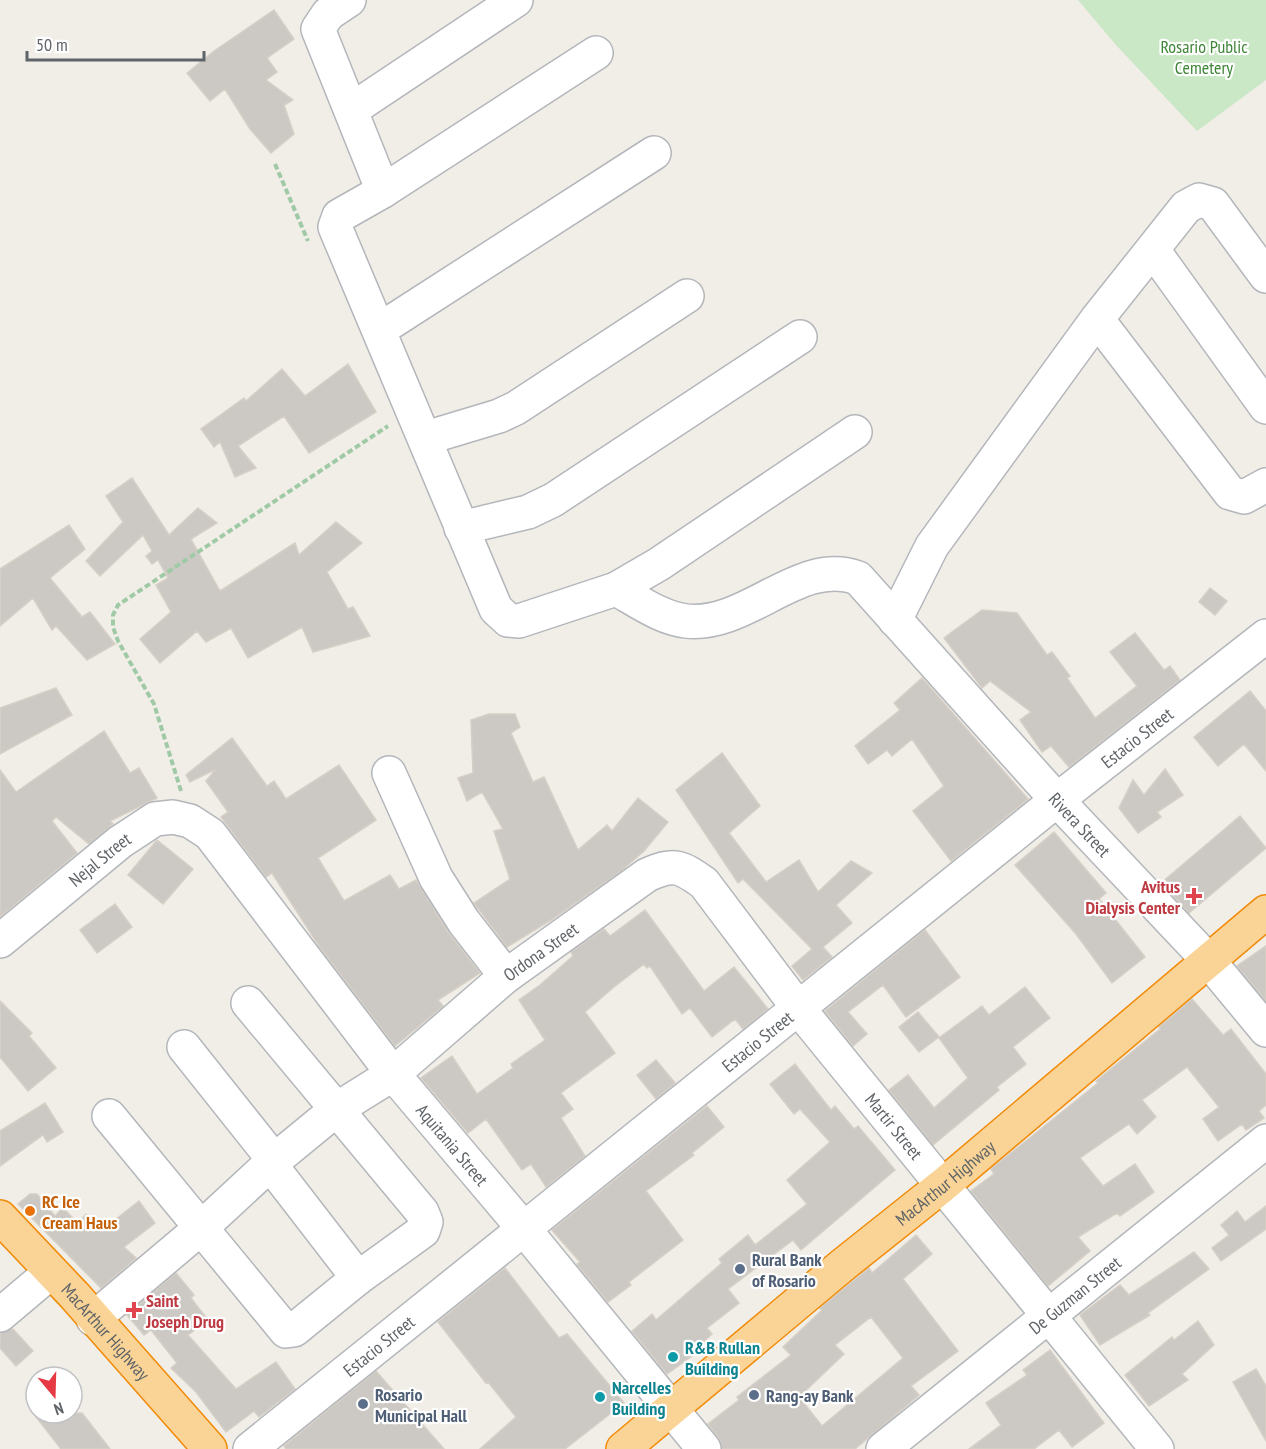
<svg xmlns="http://www.w3.org/2000/svg" width="1266" height="1449" font-family="'PT Sans Narrow',sans-serif">
  <rect width="100%" height="100%" fill="#f1eee8"/>
  <path fill="#cae7c6" d="M 1078,0 L 1266,0 L 1266,80 L 1197,131 L 1116,45 Z"/>
  <path fill="#ccc9c5" stroke="#d5cfc6" stroke-width="1.5" fill-rule="evenodd" d="M 274,10 L 294,39 L 267,58 L 277,72 L 266,80 L 293,100 L 284,105 L 294,134 L 271,153 L 250,129 L 225,89 L 210,101 L 187,73 L 214,51 Z
    M 348,364 L 376,412 L 309,453 L 284,416 L 238,446 L 256,468 L 235,477 L 220,442 L 214,447 L 201,429 L 244,398 L 246,401 L 282,369 L 305,396 Z
    M 132,478 L 169,535 L 198,508 L 217,523 L 191,539 L 220,591 L 295,543 L 299,555 L 336,522 L 362,543 L 327,572 L 348,609 L 353,607 L 370,636 L 313,652 L 302,627 L 248,658 L 231,628 L 206,642 L 197,631 L 160,663 L 140,639 L 171,612 L 156,585 L 168,578 L 158,560 L 152,564 L 146,556 L 152,551 L 143,535 L 100,576 L 86,561 L 123,522 L 106,496 Z
    M 69,525 L 85,549 L 50,578 L 82,617 L 90,612 L 115,644 L 87,660 L 56,626 L 52,630 L 33,598 L 0,626 L 0,569 Z
    M 1210,588 L 1227,601 L 1215,615 L 1199,602 Z
    M 982,610 L 1017,613 L 1047,655 L 1052,652 L 1070,676 L 1067,678 L 1095,718 L 1137,686 L 1110,652 L 1135,633 L 1164,670 L 1170,666 L 1180,680 L 1069,767 L 1051,746 L 1042,752 L 1020,720 L 1031,712 L 990,681 L 982,688 L 944,638 Z
    M 922,678 L 1028,799 L 951,861 L 913,811 L 944,786 L 912,739 L 892,756 L 887,750 L 868,764 L 855,746 L 900,710 L 894,703 Z
    M 56,688 L 72,715 L 0,754 L 0,708 Z
    M 1250,691 L 1266,711 L 1266,771 L 1244,744 L 1218,766 L 1194,737 Z
    M 489,714 L 515,714 L 520,727 L 511,733 L 533,782 L 544,777 L 578,850 L 607,825 L 612,831 L 638,798 L 668,822 L 644,851 L 621,871 L 551,920 L 507,947 L 474,903 L 510,879 L 494,831 L 503,829 L 482,792 L 467,801 L 458,778 L 473,773 L 471,720 Z
    M 104,731 L 130,773 L 139,768 L 157,798 L 110,821 L 113,824 L 89,844 L 56,817 L 52,821 L 77,853 L 0,917 L 0,770 L 16,792 Z
    M 232,738 L 267,786 L 274,781 L 286,799 L 339,765 L 376,820 L 318,858 L 344,901 L 390,875 L 399,889 L 416,880 L 448,932 L 480,973 L 438,1000 L 443,1006 L 395,1046 L 319,946 L 272,873 L 266,877 L 221,817 L 228,812 L 206,781 L 216,769 L 190,782 L 186,775 Z
    M 722,753 L 760,806 L 729,833 L 766,882 L 799,860 L 818,892 L 851,861 L 872,873 L 836,905 L 852,923 L 823,947 L 832,957 L 803,980 L 792,966 L 812,949 L 743,879 L 738,883 L 676,790 Z
    M 1165,769 L 1183,795 L 1157,812 L 1161,817 L 1138,833 L 1119,808 L 1133,780 L 1144,795 Z
    M 1240,816 L 1266,848 L 1189,913 L 1161,883 Z
    M 1054,832 L 1106,893 L 1099,899 L 1145,957 L 1112,983 L 1076,934 L 1015,865 Z
    M 157,840 L 193,869 L 163,904 L 128,875 Z
    M 115,904 L 132,927 L 97,953 L 80,930 Z
    M 645,910 L 704,991 L 734,967 L 768,1009 L 743,1029 L 735,1019 L 712,1037 L 690,1008 L 682,1014 L 650,966 L 647,968 L 644,964 L 614,987 L 585,1012 L 615,1053 L 561,1093 L 573,1109 L 561,1118 L 585,1156 L 546,1187 L 531,1164 L 522,1170 L 486,1119 L 468,1133 L 421,1078 L 452,1056 L 477,1094 L 513,1068 L 511,1064 L 545,1040 L 519,1000 L 540,985 L 573,956 L 571,952 L 604,929 L 610,936 Z
    M 925,930 L 960,977 L 906,1017 L 883,985 L 848,1012 L 867,1034 L 853,1046 L 825,1011 Z
    M 1266,946 L 1266,1001 L 1237,966 Z
    M 1025,987 L 1050,1018 L 1013,1047 L 1026,1064 L 997,1087 L 999,1090 L 933,1145 L 889,1090 L 908,1075 L 934,1108 L 968,1078 L 939,1038 L 982,1006 L 989,1015 Z
    M 1192,999 L 1223,1035 L 1231,1029 L 1266,1074 L 1266,1105 L 1259,1111 L 1264,1118 L 1246,1130 L 1242,1124 L 1218,1141 L 1203,1119 L 1219,1107 L 1187,1067 L 1142,1100 L 1156,1117 L 1137,1134 L 1129,1124 L 1080,1158 L 1103,1186 L 1135,1164 L 1154,1192 L 1120,1216 L 1117,1213 L 1078,1237 L 1090,1251 L 1048,1286 L 971,1191 L 994,1174 L 991,1169 L 1098,1083 L 1096,1081 L 1160,1029 L 1159,1027 Z
    M 0,1001 L 32,1033 L 29,1036 L 56,1068 L 28,1091 L 0,1057 Z
    M 918,1012 L 939,1037 L 919,1052 L 899,1027 Z
    M 656,1060 L 675,1083 L 656,1099 L 637,1075 Z
    M 795,1064 L 831,1110 L 835,1106 L 854,1129 L 858,1126 L 895,1170 L 801,1250 L 793,1240 L 728,1289 L 739,1303 L 707,1328 L 712,1334 L 693,1352 L 695,1354 L 667,1374 L 632,1331 L 652,1314 L 656,1320 L 722,1263 L 719,1259 L 748,1235 L 755,1245 L 807,1204 L 787,1180 L 830,1142 L 800,1109 L 794,1114 L 770,1084 Z
    M 45,1103 L 63,1132 L 47,1142 L 43,1135 L 0,1166 L 0,1131 Z
    M 707,1106 L 724,1127 L 692,1153 L 694,1155 L 646,1191 L 683,1240 L 629,1282 L 631,1285 L 608,1302 L 577,1264 L 580,1262 L 552,1230 Z
    M 30,1194 L 37,1194 L 55,1216 L 63,1208 L 78,1223 L 86,1214 L 102,1230 L 139,1201 L 155,1223 L 124,1247 L 136,1258 L 101,1288 L 18,1204 Z
    M 1266,1206 L 1266,1229 L 1221,1261 L 1212,1248 L 1229,1235 L 1221,1225 L 1237,1211 L 1245,1222 Z
    M 916,1235 L 932,1254 L 903,1279 L 958,1351 L 911,1386 L 919,1395 L 855,1449 L 722,1449 L 719,1438 L 708,1424 L 739,1400 L 737,1397 L 791,1355 L 783,1347 L 822,1310 L 820,1308 L 869,1268 L 872,1273 ZM 871,1317 L 903,1358 L 822,1426 L 799,1397 L 844,1354 L 835,1345 Z
    M 1194,1252 L 1209,1269 L 1148,1313 L 1150,1315 L 1100,1345 L 1080,1315 L 1120,1285 L 1129,1295 Z
    M 505,1268 L 559,1338 L 567,1334 L 624,1403 L 565,1449 L 480,1449 L 516,1417 L 488,1382 L 486,1383 L 438,1322 Z
    M 176,1273 L 194,1295 L 191,1298 L 208,1320 L 188,1335 L 236,1389 L 276,1362 L 295,1389 L 259,1417 L 254,1411 L 226,1432 L 196,1392 L 171,1368 L 177,1363 L 151,1330 L 144,1335 L 127,1315 Z
    M 1198,1321 L 1214,1345 L 1182,1374 L 1188,1380 L 1149,1406 L 1125,1375 L 1172,1337 L 1174,1340 Z
    M 13,1329 L 33,1351 L 16,1366 L 0,1348 L 0,1333 Z
    M 1050,1350 L 1104,1423 L 1072,1447 L 1059,1430 L 1034,1449 L 969,1449 L 1001,1425 L 986,1403 L 1027,1375 L 1023,1370 Z
    M 1256,1369 L 1266,1386 L 1266,1441 L 1233,1382 Z
    M 376,1371 L 444,1449 L 286,1449 L 284,1446 Z
    M 33,1413 L 82,1413 L 110,1449 L 61,1449 Z"/>
  <g fill="none" stroke-linecap="round" stroke-linejoin="round">
    <defs>
      <g id="minor">
        <path d="M 349,0 L 328,14 L 318,29 L 383,191"/>
        <path d="M 596,53 L 383,191 L 339,216 L 335,227 L 496,609 L 508,620 L 519,621 L 616,589 L 659,564 L 855,432"/>
        <path d="M 351,110 L 516,0"/>
        <path d="M 1153,250 L 1266,407"/>
        <path d="M 1097,319 L 1230,493 L 1244,497 L 1266,485"/>
        <path d="M 379,330 L 654,153"/>
        <path d="M 426,438 L 499,416 L 516,408 L 687,296"/>
        <path d="M 461,528 L 528,512 L 553,500 L 800,337"/>
        <path id="s1" d="M 616,589 C 638,601 661,618 686,621 C 748,628 799,556 858,578 L 1057,800 L 1208,960 L 1266,1030"/>
        <path d="M 895,620 L 932,546 L 1097,319 L 1186,207 L 1199,200 L 1213,204 L 1266,276"/>
        <path d="M 389,773 L 436,878 L 464,922 L 506,976"/>
        <path id="s2" d="M 0,941 L 120,842 L 155,819 L 173,817 L 190,821 L 210,834 L 393,1074 L 524,1229 L 704,1449"/>
        <path d="M 184,1047 L 274,1160"/>
        <path d="M 109,1116 L 286,1331 L 294,1330 L 358,1278 L 423,1231 L 426,1222 L 422,1212 L 248,1003"/>
        <path d="M 270,1164 L 358,1278"/>
        <path d="M 0,1315 L 51,1272"/>
        <path id="s3" d="M 93,1319 L 201,1228 L 270,1164 L 337,1109 L 393,1074 L 506,976 L 647,875 C 674,863 680,866 704,883 L 799,1009 L 1157,1449"/>
        <path id="s4" d="M 250,1449 L 1057,800 L 1266,636"/>
        <path id="s5" d="M 883,1449 L 1266,1141"/>
      </g>
      <g id="highway">
        <path id="s6" d="M 0,1217 L 74,1295 L 210,1449"/>
        <path id="s7" d="M 623,1449 L 844,1264 L 942,1186 L 1266,912"/>
      </g>
    </defs>
    <use href="#minor" stroke="#b3b6ba" stroke-width="36"/>
    <use href="#highway" stroke="#f18a07" stroke-width="36"/>
    <path stroke="#a0caa6" stroke-width="4" stroke-dasharray="6 3" stroke-linecap="butt" d="M 275,164 L 308,241
      M 181,791 L 154,704 L 118,641 L 113,627 L 113,615 L 118,605 L 388,426"/>
    <use href="#minor" stroke="#fff" stroke-width="33"/>
    <use href="#highway" stroke="#fad496" stroke-width="33"/>
  </g>
  <g fill="#e0444e" stroke="#fff" stroke-width="2">
    <path d="M1191 887h6v6h6v6h-6v6h-6v-6h-6v-6h6z"/>
    <path d="M131 1301h6v6h6v6h-6v6h-6v-6h-6v-6h6z"/>
  </g>
  <circle fill="#e8710a" stroke="#fff" stroke-width="2" cx="30" cy="1211" r="6"/>
  <g fill="#5c6f8a" stroke="#fff" stroke-width="2">
    <circle cx="740" cy="1269" r="6"/>
    <circle cx="754" cy="1395" r="6"/>
    <circle cx="363" cy="1404" r="6"/>
  </g>
  <g fill="#0f9aa8" stroke="#fff" stroke-width="2">
    <circle cx="673" cy="1357" r="6"/>
    <circle cx="600" cy="1397" r="6"/>
  </g>
  <g text-anchor="middle" dominant-baseline="central" stroke-width="4.5" stroke-linejoin="round" paint-order="stroke">
    <g font-size="18" fill="#3f8538" stroke="#fff">
      <text x="1204" y="46">Rosario Public<tspan x="1204" dy="21">Cemetery</tspan></text>
    </g>
    <g font-size="18" fill="#5f6468" stroke="#fff">
      <text stroke="none"><textPath href="#s4" startOffset="1137">Estacio Street</textPath></text>
      <text stroke="none"><textPath href="#s1" startOffset="591">Rivera Street</textPath></text>
      <text stroke="none"><textPath href="#s2" startOffset="129">Nejal Street</textPath></text>
      <text stroke="none"><textPath href="#s3" startOffset="580">Ordona Street</textPath></text>
      <text stroke="none"><textPath href="#s4" startOffset="651">Estacio Street</textPath></text>
      <text stroke="none"><textPath href="#s3" startOffset="1082">Martir Street</textPath></text>
      <text stroke="none"><textPath href="#s2" startOffset="651">Aquitania Street</textPath></text>
      <text stroke="none"><textPath href="#s7" startOffset="418">MacArthur Highway</textPath></text>
      <text stroke="none"><textPath href="#s5" startOffset="246">De Guzman Street</textPath></text>
      <text stroke="none"><textPath href="#s6" startOffset="156">MacArthur Highway</textPath></text>
      <text stroke="none"><textPath href="#s4" startOffset="165">Estacio Street</textPath></text>
    </g>
    <g font-size="18" font-weight="bold" fill="#be3a42" stroke="#fff" text-anchor="end">
      <text x="1180" y="886">Avitus<tspan x="1180" dy="21">Dialysis Center</tspan></text>
      <text x="146" y="1300" text-anchor="start">Saint<tspan x="146" dy="21">Joseph Drug</tspan></text>
    </g>
    <g font-size="18" font-weight="bold" fill="#c56008" stroke="#fff" text-anchor="start">
      <text x="42" y="1201">RC Ice<tspan x="42" dy="21">Cream Haus</tspan></text>
    </g>
    <g font-size="18" font-weight="bold" fill="#4e5e75" stroke="#fff" text-anchor="start">
      <text x="752" y="1259">Rural Bank<tspan x="752" dy="21">of Rosario</tspan></text>
      <text x="375" y="1394">Rosario<tspan x="375" dy="21">Municipal Hall</tspan></text>
      <text x="766" y="1395">Rang-ay Bank</text>
    </g>
    <g font-size="18" font-weight="bold" fill="#0d838f" stroke="#fff" text-anchor="start">
      <text x="685" y="1347">R&amp;B Rullan<tspan x="685" dy="21">Building</tspan></text>
      <text x="612" y="1387">Narcelles<tspan x="612" dy="21">Building</tspan></text>
    </g>
  </g>
  <g transform="translate(54 1395) rotate(161)"><circle r="28" fill="#ffffff" stroke="#bfc1c3" stroke-width="1.5"/>
  <path d="M0-4.5L10 22L0 15L-10 22Z" fill="#e53a43"/>
  <text y="-9" font-size="16" font-weight="bold" text-anchor="middle" fill="#5f6468">N</text>
  </g>
  <path d="M27 51v9h177v-9" fill="none" stroke="#5f6468" stroke-width="3"/>
  <text x="36" y="51" font-size="18" fill="#5f6468" stroke="#ffffff" stroke-width="4.5" paint-order="stroke">50 m</text>
</svg>
